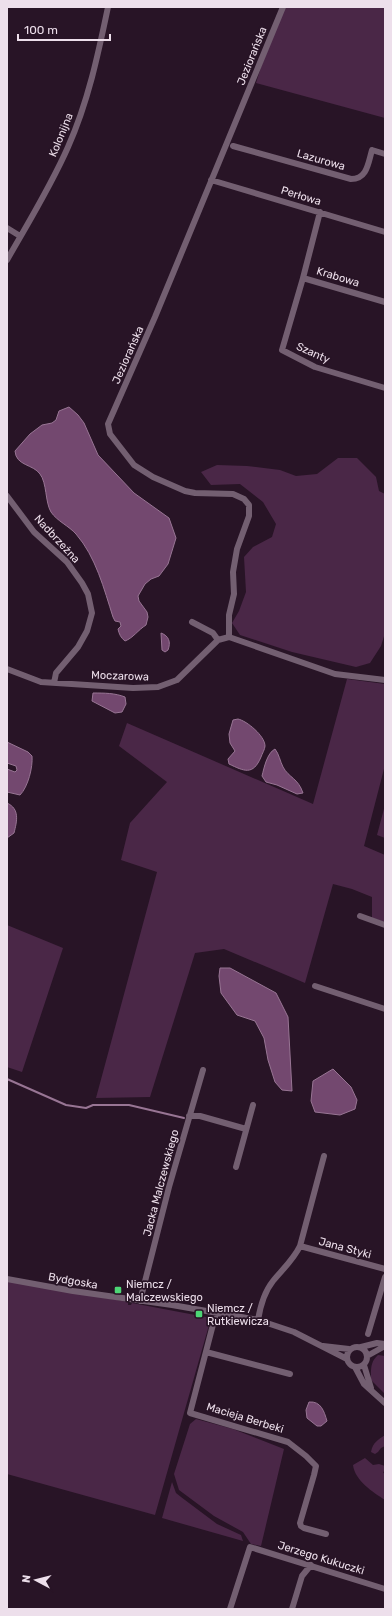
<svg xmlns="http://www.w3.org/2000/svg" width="392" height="1616" font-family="Rubik,sans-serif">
  <rect width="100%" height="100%" fill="#281426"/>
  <path fill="#4a2747" d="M 285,7 L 385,7 L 385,118 L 256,83 L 261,67 Z
    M 338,458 L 357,458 L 376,477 L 379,491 L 385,494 L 385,633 L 381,646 L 370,663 L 356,667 L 292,652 L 240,635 L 232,623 L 239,611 L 246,592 L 244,557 L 253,547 L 272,537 L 276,524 L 263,502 L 240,484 L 211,485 L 201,472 L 217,465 L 247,466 L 280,470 L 296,476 L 317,474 Z
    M 347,679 L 385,684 L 385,765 L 364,846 L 385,855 L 385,922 L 372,918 L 372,897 L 352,889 L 333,884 L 305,983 L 224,949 L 195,953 L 150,1097 L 96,1098 L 157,872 L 121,860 L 130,823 L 167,782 L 119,746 L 127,723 L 313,804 Z
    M 385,805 L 385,838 L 377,835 Z
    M 7,925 L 63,948 L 22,1072 L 7,1067 Z
    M 7,1281 L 128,1302 L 128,1305 L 131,1305 L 132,1303 L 211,1318 L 155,1515 L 7,1474 Z
    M 378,1355 L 385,1356 L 385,1394 L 371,1380 C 371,1370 370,1362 378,1355 Z
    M 196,1419 L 233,1429 L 284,1449 L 261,1546 L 251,1544 L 243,1532 L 214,1516 L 179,1490 L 174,1474 L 190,1424 Z
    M 385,1435 L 385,1446 L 381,1448 L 378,1452 L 375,1454 L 371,1452 C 373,1442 378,1440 385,1435 Z
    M 365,1458 L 373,1465 L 379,1464 L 385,1466 L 385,1471 L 383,1472 L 385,1475 L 385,1500 C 373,1492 355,1481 353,1465 Z
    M 172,1482 L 176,1493 L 181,1497 L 217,1524 L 241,1535 L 243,1541 L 162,1518 Z"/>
  <path fill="#73486f" stroke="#987594" d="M 69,407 L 78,415 L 84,423 L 98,455 L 134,493 L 169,518 L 176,538 L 168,564 L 159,576 L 151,579 L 145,584 L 138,596 L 139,601 L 147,612 L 148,617 L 146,625 C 138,630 133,638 125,641 C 121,638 119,634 118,629 L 121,626 L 120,622 L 115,621 L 113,617 C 104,589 96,557 76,534 C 69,526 57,521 51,512 C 45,502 47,483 40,474 C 33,464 16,466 15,451 L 30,434 L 42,425 L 52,423 L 56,420 L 59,411 Z
    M 161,633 C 169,636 171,642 168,650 L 165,652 L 162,650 Z
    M 93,693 C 104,693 115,693 125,697 L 126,704 L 122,712 L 115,713 L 92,701 Z
    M 238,719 C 247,721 265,736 265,746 C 265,749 262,754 261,757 C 253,776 244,771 229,764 L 228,759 L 235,751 L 230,743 L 229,734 L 233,720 Z
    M 7,742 L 28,752 L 32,756 C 33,767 28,787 20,795 L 7,792 L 7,769 L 15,772 L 17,770 L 16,766 L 7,763 Z
    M 275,749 C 279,754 280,761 283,767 C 289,778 298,778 303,793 L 297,794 L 277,785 L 266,782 L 262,776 C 264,768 267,753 275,749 Z
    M 7,803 C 20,809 17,821 14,833 L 7,838 Z
    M 220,968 L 230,968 L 276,993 L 288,1017 L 292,1091 L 282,1090 L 275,1082 L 268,1060 L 264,1038 L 255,1021 L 237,1015 L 221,993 L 219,976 Z
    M 333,1069 L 351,1087 L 357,1100 L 355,1109 L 340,1115 L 315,1112 L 311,1101 L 313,1081 Z
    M 309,1402 C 321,1401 324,1411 327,1421 L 321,1426 L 317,1426 L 307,1418 L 306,1410 Z"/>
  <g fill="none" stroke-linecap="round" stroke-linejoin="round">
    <path stroke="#987594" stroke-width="2" d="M 7,1079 L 66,1105 L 86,1108 L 93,1105 L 129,1105 L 184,1118"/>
    <path stroke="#735f71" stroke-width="6" d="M 233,146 L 351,179 C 367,179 368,164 372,150 L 385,154
      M 211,180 L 385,232
      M 320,212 L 303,278 L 385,302
      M 7,228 L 20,236
      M 7,260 C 28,223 51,186 68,147 C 88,102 98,55 108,7
      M 303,278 L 282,350 L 315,367 L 385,388
      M 7,496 L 34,532 L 67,562 L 82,583 L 88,594 L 92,613 L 87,631 L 78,647 L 56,673 L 54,683
      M 192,622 L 213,633 L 218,640
      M 229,637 L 229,615 L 234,594 L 233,572 L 237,549 L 249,516 L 249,505 L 244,499 L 233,494 L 195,493 L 185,491 L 153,477 L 134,465 L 110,434 L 108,424 L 155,317 L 283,7
      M 7,669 L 41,682 L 133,688 L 158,687 L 177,680 L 218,640 L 229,637 L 335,674 L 385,680
      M 360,916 L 385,925
      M 315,986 L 385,1009
      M 189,1116 L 200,1116 L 246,1129
      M 236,1167 L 253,1105
      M 300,1246 L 385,1269
      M 7,1279 L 73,1291 L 172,1305 L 258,1320 L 294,1332 L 347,1359
      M 140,1301 L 169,1187 L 203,1070
      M 216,1313 L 190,1413 L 288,1442 L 306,1456 L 316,1466 L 314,1475 L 300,1523 L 301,1526 L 304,1528 L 326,1534
      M 258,1320 C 260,1308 265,1291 273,1281 C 282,1270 294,1259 300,1246 L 324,1156
      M 368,1334 L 385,1277
      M 323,1346 L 349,1349
      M347 1357a10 10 0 1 1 20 0a10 10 0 1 1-20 0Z
      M 361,1347 L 377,1343 L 385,1344
      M 206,1352 L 290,1374
      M 367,1356 L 385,1346
      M 364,1365 L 371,1388
      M 355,1367 L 364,1384 L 385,1403
      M 230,1609 L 250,1547 L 385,1589
      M 292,1609 L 302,1576 L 311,1565"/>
  </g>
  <g fill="#4dd676" stroke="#281426" stroke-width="1.5">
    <rect x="114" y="1286" width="8" height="8" rx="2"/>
    <rect x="195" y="1310" width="8" height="8" rx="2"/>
  </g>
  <g text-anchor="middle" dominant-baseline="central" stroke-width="3.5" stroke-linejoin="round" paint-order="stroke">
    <g font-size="11" fill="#eddfeb" stroke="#281426">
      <text transform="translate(252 56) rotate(-68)">Jeziorańska</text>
      <text transform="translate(61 135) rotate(-68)">Kolonijna</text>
      <text transform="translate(321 160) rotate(16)">Lazurowa</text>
      <text transform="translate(301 196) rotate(17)">Perłowa</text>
      <text transform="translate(338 277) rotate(17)">Krabowa</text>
      <text transform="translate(313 353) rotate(24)">Szanty</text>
      <text transform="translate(128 355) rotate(-66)">Jeziorańska</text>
      <text transform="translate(57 539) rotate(47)">Nadbrzeżna</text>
      <text transform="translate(120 676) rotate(2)">Moczarowa</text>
      <text transform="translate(161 1183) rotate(-75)">Jacka Malczewskiego</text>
      <text transform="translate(345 1248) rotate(15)">Jana Styki</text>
      <text transform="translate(73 1281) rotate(10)">Bydgoska</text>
      <text transform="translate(245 1418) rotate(17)">Macieja Berbeki</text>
      <text transform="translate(321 1558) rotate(17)">Jerzego Kukuczki</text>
    </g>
    <g font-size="11" fill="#eddfeb" stroke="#281426" text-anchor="start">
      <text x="126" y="1284">Niemcz /<tspan x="126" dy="13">Malczewskiego</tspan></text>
      <text x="207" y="1308">Niemcz /<tspan x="207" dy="13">Rutkiewicza</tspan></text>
    </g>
  </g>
  <rect width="392" height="1616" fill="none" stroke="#eddfeb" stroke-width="16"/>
  <g transform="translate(36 1580) rotate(277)" stroke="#281426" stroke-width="3" paint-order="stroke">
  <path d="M0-3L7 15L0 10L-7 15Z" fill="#eddfeb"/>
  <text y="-6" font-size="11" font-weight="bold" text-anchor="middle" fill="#eddfeb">N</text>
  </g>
  <path d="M18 34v6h92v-6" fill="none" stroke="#eddfeb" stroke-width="2"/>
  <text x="24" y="34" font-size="12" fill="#eddfeb" stroke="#281426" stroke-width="3" paint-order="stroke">100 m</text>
</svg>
